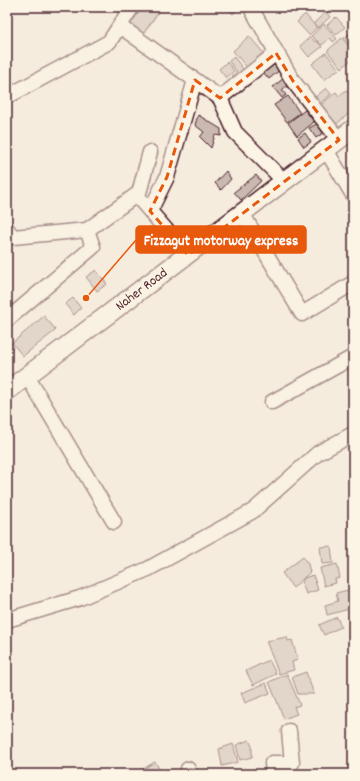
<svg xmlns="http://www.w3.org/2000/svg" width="360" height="781" font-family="Dekko,sans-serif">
  <rect width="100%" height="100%" fill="#f5ecde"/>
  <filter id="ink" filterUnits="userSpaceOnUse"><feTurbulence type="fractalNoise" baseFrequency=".025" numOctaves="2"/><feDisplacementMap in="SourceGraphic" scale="8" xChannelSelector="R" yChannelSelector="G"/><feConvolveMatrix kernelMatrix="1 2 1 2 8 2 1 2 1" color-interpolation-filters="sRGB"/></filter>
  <g filter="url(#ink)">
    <path fill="#cab9b1" stroke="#4a1f2b" d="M 143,7 L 162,7 L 141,37 L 128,27 Z
      M 227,7 L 240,7 L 233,14 Z
      M 326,12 L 330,17 L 318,28 L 314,23 Z
      M 305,14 L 317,28 L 309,35 L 297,22 Z
      M 336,17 L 345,27 L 336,35 L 327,25 Z
      M 324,24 L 337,39 L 333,42 L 330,38 L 322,45 L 311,36 Z
      M 353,31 L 353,49 L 344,38 Z
      M 249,36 L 267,57 L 250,71 L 233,51 Z
      M 310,37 L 315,42 L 317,41 L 322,47 L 309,57 L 300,46 Z
      M 342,38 L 353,51 L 353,58 L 342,68 L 327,51 Z
      M 326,53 L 339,69 L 324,80 L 312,64 Z
      M 234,57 L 246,73 L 235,81 L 232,76 L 237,72 L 229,61 Z
      M 276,61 L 282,68 L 269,79 L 263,72 Z
      M 227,62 L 234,71 L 226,78 L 219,69 Z
      M 285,77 L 290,83 L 282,90 L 286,95 L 282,98 L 273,87 Z
      M 326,88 L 331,94 L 317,106 L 312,100 Z
      M 346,90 L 353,98 L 353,110 L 333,127 L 317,108 L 336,92 L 339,96 Z
      M 288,96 L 300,113 L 287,122 L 274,105 Z
      M 305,110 L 314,122 L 297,136 L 288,123 Z
      M 198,115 L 221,129 L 221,136 L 215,135 L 211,148 L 200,137 L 204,132 L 195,125 Z
      M 317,124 L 323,133 L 316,138 L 309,128 Z
      M 305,133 L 311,142 L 304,147 L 298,138 Z
      M 226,171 L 231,179 L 221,190 L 215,183 Z
      M 256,175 L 261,181 L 241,200 L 234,192 Z
      M 96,270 L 107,284 L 97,291 L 86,277 Z
      M 73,298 L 81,308 L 74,315 L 65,304 Z
      M 44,316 L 56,330 L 23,356 L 12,343 Z
      M 331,546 L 333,563 L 322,564 L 320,547 Z
      M 303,557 L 308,564 L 310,572 L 293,588 L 282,573 Z
      M 337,564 L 340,578 L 335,579 L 336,583 L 324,586 L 320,568 Z
      M 313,575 L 318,590 L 306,594 L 302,583 L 304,578 Z
      M 352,589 L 353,608 L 327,615 L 325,605 L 338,601 L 336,593 Z
      M 337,617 L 341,627 L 324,635 L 319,625 Z
      M 287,637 L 288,641 L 292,640 L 298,660 L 292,662 L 294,670 L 279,674 L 266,641 Z
      M 269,660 L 276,674 L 253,685 L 246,671 Z
      M 306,672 L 314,694 L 298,694 L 292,677 Z
      M 287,674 L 300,705 L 294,707 L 297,714 L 284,719 L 269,682 Z
      M 266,683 L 270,693 L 245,703 L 241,693 Z
      M 249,740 L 252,746 L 252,757 L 240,760 L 236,745 Z
      M 233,744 L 238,762 L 222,766 L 219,749 Z
      M 155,762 L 162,773 L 159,774 L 134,774 Z
      M 292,765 L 292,774 L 276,774 L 276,766 Z"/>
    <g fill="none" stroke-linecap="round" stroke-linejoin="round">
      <defs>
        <path id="minor" d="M 252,10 L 293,81 L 339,140
          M 120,26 L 220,98 L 235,132 L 284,181
          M 12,94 L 109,42 L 132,7
          M 220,98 L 276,53
          M 326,150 L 353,195
          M 136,195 L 188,255
          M 150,211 L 167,177 L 195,80
          M 242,213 L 302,314 L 353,283
          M 7,229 L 13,237 L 87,230 L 139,193 L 150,152
          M 7,318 L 8,319 L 93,247 L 87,230
          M 27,376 L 114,522
          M 272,402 L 353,357
          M 7,620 L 80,598 L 148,569 L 253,511 L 318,453 L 353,434
          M 188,769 L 189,774
          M 273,774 L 272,763 L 292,763 L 289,731"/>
        <path id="major" d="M 7,391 L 353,129"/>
      </defs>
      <use href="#minor" stroke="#4a1f2b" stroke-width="17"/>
      <use href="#major" stroke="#4a1f2b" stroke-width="21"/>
      <use href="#minor" stroke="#fcf5e5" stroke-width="14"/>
      <use href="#major" stroke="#fcf5e5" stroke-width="18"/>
    </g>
  </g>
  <path d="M0 0H360V781H0ZM 276,53 L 293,81 L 339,140 L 188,255 L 150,211 L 167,177 L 195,80 L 220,98 Z" fill="#f5ecde" fill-opacity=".55" fill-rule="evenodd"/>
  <path fill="none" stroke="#e8590c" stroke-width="3" stroke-dasharray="8 5" stroke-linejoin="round" d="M 276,53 L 293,81 L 339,140 L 188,255 L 150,211 L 167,177 L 195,80 L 220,98 Z"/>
  <g text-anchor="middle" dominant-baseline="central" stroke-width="3" stroke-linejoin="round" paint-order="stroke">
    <g font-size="14" fill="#4a1f2b" stroke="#fcf5e5">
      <text transform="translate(142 290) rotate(-37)">Naher Road</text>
    </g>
  </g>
  <path fill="none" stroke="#e8590c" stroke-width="1.5" d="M86 298L136 240"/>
  <circle fill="#e8590c" stroke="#fcf5e5" stroke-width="1.5" cx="86" cy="298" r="4"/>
  <rect fill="#e8590c" stroke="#e8590c" stroke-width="1.5" x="136" y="226" width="170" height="27" rx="4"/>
  <g font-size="15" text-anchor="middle" font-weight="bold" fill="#fff">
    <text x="221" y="245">Fizzagut motorway express</text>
  </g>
  <rect width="360" height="781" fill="none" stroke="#fcf5e5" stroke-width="24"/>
  <rect x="12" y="12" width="336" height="757" fill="none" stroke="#4a1f2b" stroke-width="1.5" filter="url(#ink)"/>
</svg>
